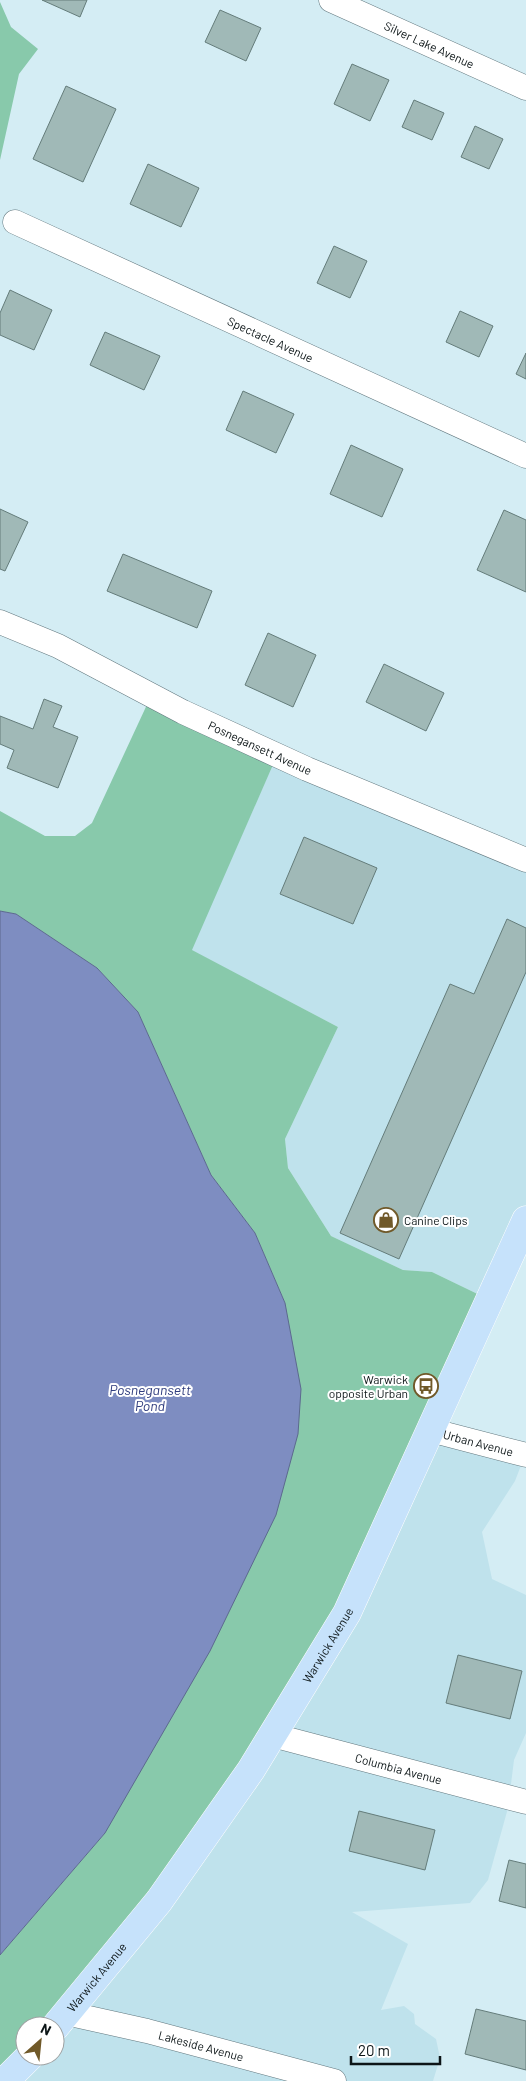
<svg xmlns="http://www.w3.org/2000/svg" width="526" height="2081" font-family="Barlow,sans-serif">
  <rect width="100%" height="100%" fill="#d4edf4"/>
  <path fill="#bfe2ec" d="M 279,751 L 526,859 L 526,1222 L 490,1300 L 432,1272 L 403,1270 L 331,1236 L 288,1168 L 285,1139 L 338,1027 L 191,950 Z
    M 430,1437 L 525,1455 L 515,1481 L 482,1532 L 492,1579 L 526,1595 L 526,1733 L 514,1760 L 508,1808 L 488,1880 L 470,1903 L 352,1912 L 408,1944 L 381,2010 L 404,2006 L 414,2014 L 415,2024 L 436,2039 L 440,2058 L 433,2081 L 4,2081 L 29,2056 L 55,2056 L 55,2029 Z"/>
  <path fill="#88c9ab" d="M 0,2 L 11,27 L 38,49 L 19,74 L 0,160 Z
    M 151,696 L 279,751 L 192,950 L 338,1027 L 285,1139 L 288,1168 L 331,1236 L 403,1270 L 432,1272 L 490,1300 L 351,1609 L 55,2026 L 25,2026 L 25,2056 L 0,2081 L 0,1955 L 105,1833 L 285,1303 L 255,1233 L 211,1175 L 138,1012 L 97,968 L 16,914 L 0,911 L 0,811 L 45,836 L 75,836 L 92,823 Z"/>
  <path fill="#7e8dc1" stroke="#5c698e" d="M 0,911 L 16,914 L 97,968 L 138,1012 L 211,1175 L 255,1233 L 285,1303 L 301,1389 L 298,1434 L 276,1515 L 210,1651 L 105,1833 L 0,1955 Z"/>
  <path fill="#a0b9b7" stroke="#647c7a" d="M 42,0 L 87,0 L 80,17 Z
    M 220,10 L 261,28 L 246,61 L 205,42 Z
    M 352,64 L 389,80 L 370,121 L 334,104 Z
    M 66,86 L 116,109 L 83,182 L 33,159 Z
    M 414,100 L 444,113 L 432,140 L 402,127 Z
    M 475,126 L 503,139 L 489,169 L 461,157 Z
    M 148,164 L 199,188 L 181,227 L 130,204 Z
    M 334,246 L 367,261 L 350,298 L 317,283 Z
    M 10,290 L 52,310 L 34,350 L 0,335 L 0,313 Z
    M 460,311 L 493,326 L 479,357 L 446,342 Z
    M 105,332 L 160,356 L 144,390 L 90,365 Z
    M 526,353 L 526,379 L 516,374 Z
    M 243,391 L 294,414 L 276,453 L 226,430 Z
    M 351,445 L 403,469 L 382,517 L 330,494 Z
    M 0,509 L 28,522 L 5,571 L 0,569 Z
    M 504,510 L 526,520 L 526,592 L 477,570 Z
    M 123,554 L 212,591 L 197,628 L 107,591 Z
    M 268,633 L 316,655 L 293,707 L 245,685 Z
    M 384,664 L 444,693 L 426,731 L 366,702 Z
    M 44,699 L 62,706 L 53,727 L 78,737 L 58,788 L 7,768 L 14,750 L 0,744 L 0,716 L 33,729 Z
    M 304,837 L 377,868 L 353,924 L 280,894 Z
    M 507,919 L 526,928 L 526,972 L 399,1259 L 340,1233 L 450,984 L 474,994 Z
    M 458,1655 L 522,1671 L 510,1719 L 446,1703 Z
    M 359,1811 L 435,1830 L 425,1870 L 349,1851 Z
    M 509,1860 L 526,1864 L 526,1908 L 499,1901 Z
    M 476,2009 L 526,2021 L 526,2070 L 465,2054 Z"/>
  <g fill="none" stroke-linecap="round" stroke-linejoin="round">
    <defs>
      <g id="minor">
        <path id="s1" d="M 331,0 L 526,88"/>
        <path id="s2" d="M 15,222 L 526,456"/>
        <path id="s3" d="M 0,622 L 58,646 L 183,712 L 307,769 L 526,860"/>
        <path id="s4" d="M 430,1430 L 526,1455"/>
        <path id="s5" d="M 272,1735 L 526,1802"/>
        <path id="s6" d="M 66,2013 L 147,2031 L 334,2081"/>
      </g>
      <g id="primary">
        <path id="s7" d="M 55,2027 L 159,1901 L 251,1770 L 347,1613 L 526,1220"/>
        <path d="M 5,2081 L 30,2056"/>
      </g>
    </defs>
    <use href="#minor" stroke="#62787f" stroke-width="25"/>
    <use href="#primary" stroke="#fff" stroke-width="29"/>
    <use href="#minor" stroke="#fff" stroke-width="24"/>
    <use href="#primary" stroke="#c6e2fb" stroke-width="28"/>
  </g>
  <defs>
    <symbol id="shop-ring" viewBox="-11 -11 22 22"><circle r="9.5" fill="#fff" stroke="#705929" stroke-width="1.5"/><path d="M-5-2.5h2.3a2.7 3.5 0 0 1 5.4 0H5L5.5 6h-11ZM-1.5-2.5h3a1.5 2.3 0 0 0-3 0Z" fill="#705929"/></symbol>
    <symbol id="bus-ring" viewBox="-11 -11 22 22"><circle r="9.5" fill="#fff" stroke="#705929" stroke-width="1.5"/><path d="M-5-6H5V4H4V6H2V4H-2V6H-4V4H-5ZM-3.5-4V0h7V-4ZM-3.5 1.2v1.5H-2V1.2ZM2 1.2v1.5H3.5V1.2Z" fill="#705929"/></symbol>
  </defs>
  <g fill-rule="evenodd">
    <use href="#shop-ring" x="372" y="1206" width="28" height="28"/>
    <use href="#bus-ring" x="412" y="1372" width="28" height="28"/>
  </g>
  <g text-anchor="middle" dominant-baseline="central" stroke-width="4" stroke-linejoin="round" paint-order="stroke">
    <g font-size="12" fill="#0c1517" stroke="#fff">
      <text stroke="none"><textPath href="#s1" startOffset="108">Silver Lake Avenue</textPath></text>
      <text stroke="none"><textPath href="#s2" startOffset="281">Spectacle Avenue</textPath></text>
      <text stroke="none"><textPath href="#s3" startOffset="289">Posnegansett Avenue</textPath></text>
      <text stroke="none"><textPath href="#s4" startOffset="50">Urban Avenue</textPath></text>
      <text stroke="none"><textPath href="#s7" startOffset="470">Warwick Avenue</textPath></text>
      <text stroke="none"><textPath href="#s5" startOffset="131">Columbia Avenue</textPath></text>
      <text stroke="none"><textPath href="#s7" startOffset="65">Warwick Avenue</textPath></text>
      <text stroke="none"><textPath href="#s6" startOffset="139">Lakeside Avenue</textPath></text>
    </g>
    <g font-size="12" fill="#0c1517" stroke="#fff" text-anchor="start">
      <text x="404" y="1220">Canine Clips</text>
      <text x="408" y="1379" text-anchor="end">Warwick<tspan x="408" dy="14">opposite Urban</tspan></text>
    </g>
    <g font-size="14" font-style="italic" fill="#313e7f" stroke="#fff">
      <text x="150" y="1389">Posnegansett<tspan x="150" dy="16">Pond</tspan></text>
    </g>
  </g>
  <g transform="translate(40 2041) rotate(27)"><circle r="24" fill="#ffffff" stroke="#9ea1a2"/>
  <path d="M0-4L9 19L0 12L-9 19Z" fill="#705929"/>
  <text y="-8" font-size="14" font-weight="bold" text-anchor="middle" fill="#0c1517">N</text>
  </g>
  <path d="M351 2056v8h89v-8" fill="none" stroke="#0c1517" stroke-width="2.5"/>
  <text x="358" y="2056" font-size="15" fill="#0c1517" stroke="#ffffff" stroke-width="4" paint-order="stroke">20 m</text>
</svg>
